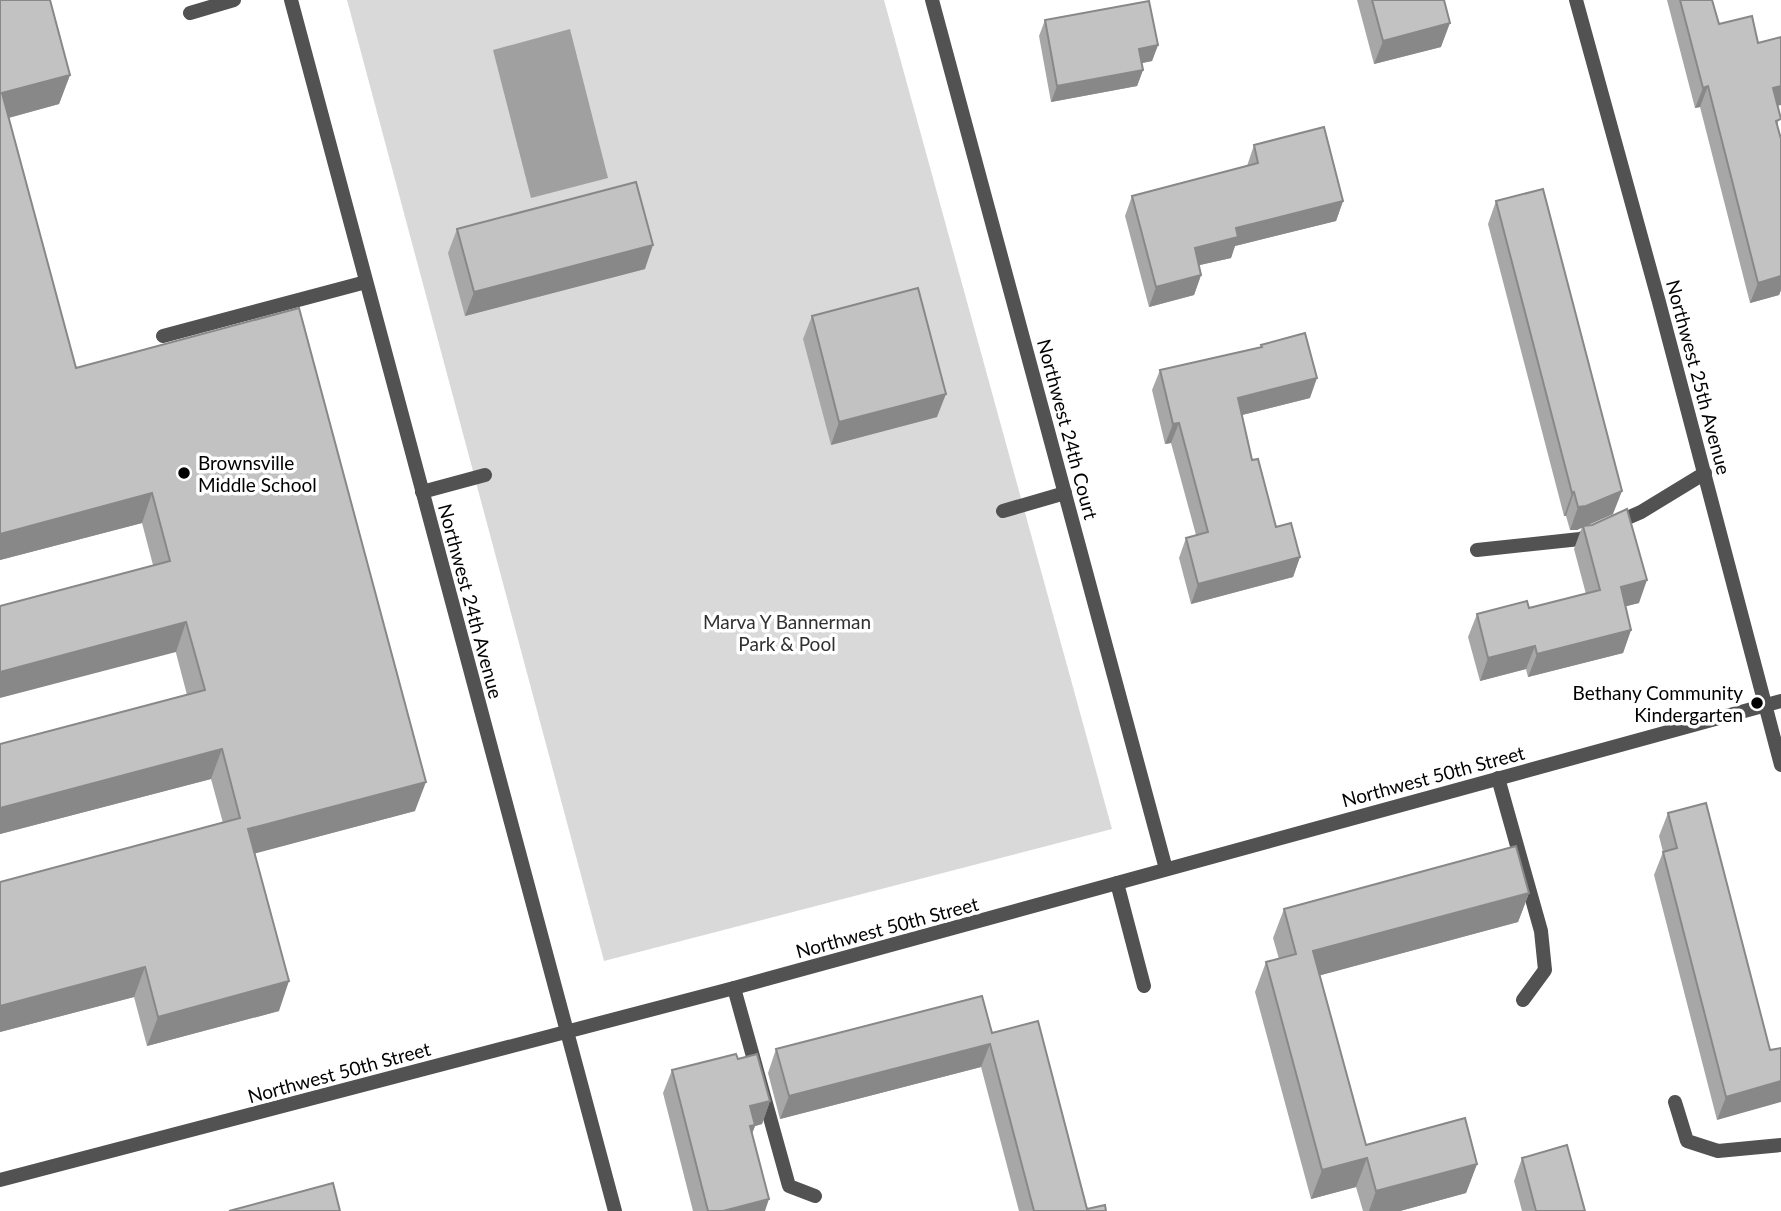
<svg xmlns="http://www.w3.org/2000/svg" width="1781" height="1211" font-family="Lato,sans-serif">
  <rect width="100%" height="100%" fill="#fff"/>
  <path fill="#d9d9d9" d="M 347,0 L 884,0 L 1112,829 L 604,961 Z"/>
  <path fill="#a0a0a0" d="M 570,29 L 608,178 L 531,198 L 493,50 Z"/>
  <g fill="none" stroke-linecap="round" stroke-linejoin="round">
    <path stroke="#525252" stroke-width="14" d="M 190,13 L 234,0
      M 163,336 L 366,282
      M 422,492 L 485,475
      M 1003,511 L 1065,493
      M 1611,525 L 1641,512 L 1705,473
      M 1477,550 L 1580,539 L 1593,534
      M 1498,778 L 1541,931 L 1545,970 L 1523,1000
      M 1117,883 L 1144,986
      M 734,988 L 789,1186 L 815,1196
      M 1675,1102 L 1687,1141 L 1718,1151 L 1781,1145"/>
    <path stroke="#525252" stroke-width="14" d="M 291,0 L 615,1211
      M 932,0 L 1166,869
      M 1576,0 L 1659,302 L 1781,765
      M 0,1180 L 734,988 L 1781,701"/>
  </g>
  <path fill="#a7a7a7" d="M 0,0 L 70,75 L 59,104 L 9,118 L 76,368 L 415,811 L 255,853 L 279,1011 L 147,1046 L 134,997 L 0,1032 L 223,823 L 211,779 L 0,834 L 0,744 L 187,695 L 142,523 L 0,560 Z
    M 1357,0 L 1444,0 L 1441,47 L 1374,64 Z
    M 1667,0 L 1712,0 L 1719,24 L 1758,43 L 1778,106 L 1778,128 L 1781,139 L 1781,290 L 1779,295 L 1750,303 L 1700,107 L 1695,108 Z
    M 1045,20 L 1158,45 L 1152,61 L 1142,63 L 1143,70 L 1137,86 L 1051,102 L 1039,36 Z
    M 1254,145 L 1343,201 L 1336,221 L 1235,246 L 1231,258 L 1199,265 L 1201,275 L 1194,295 L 1149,307 L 1125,216 L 1132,196 L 1247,166 Z
    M 1496,201 L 1613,514 L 1587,525 L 1639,603 L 1625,606 L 1631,630 L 1623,653 L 1528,677 L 1526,669 L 1480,681 L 1468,637 L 1477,614 L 1529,608 L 1586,594 L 1574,549 L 1582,527 L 1577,530 L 1570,530 L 1566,516 L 1564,516 L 1488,224 Z
    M 457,229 L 645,269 L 465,316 L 448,253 Z
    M 812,316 L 937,417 L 831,445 L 803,339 Z
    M 1261,345 L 1310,398 L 1242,415 L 1252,460 L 1276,527 L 1300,557 L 1293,577 L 1191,604 L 1179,558 L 1186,538 L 1196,535 L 1171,443 L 1165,444 L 1152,390 L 1160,370 L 1260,347 Z
    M 1668,813 L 1770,1050 L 1717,1120 L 1654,875 L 1663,852 L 1659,836 Z
    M 1529,893 L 1518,922 L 1320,975 L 1366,1145 L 1477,1164 L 1466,1193 L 1400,1211 L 1363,1211 L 1356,1187 L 1311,1199 L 1255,992 L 1266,962 L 1279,959 L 1273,938 L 1284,909 Z
    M 992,1033 L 1087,1209 L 1106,1211 L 1019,1211 L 981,1067 L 780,1119 L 768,1073 L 776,1049 Z
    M 738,1059 L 770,1101 L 762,1124 L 755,1126 L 752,1133 L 765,1211 L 693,1211 L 663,1093 L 672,1070 Z
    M 1522,1158 L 1585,1211 L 1522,1211 L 1514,1181 Z"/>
  <path fill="#888" d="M 1450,23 L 1441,47 L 1374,64 L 1383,41 Z
    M 1158,45 L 1152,61 L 1133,65 L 1139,49 Z
    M 1143,70 L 1137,86 L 1051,102 L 1057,86 Z
    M 70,75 L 59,104 L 0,120 L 2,93 Z
    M 1708,86 L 1700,107 L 1695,108 L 1703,88 Z
    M 1781,86 L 1781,105 L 1766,109 L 1773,88 Z
    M 1343,201 L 1336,221 L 1235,246 L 1231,258 L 1187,268 L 1195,248 L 1236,228 Z
    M 653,245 L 645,269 L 465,316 L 474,292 Z
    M 1201,275 L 1194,295 L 1149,307 L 1156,287 Z
    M 1781,276 L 1781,290 L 1779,295 L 1750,303 L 1758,283 Z
    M 1317,378 L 1310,398 L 1230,418 L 1238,398 Z
    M 946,394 L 937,417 L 831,445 L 839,422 Z
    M 1179,423 L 1171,443 L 1165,444 L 1173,424 Z
    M 1622,491 L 1613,514 L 1577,530 L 1570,530 L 1578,507 Z
    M 1574,492 L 1566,516 L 1564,516 L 1572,493 Z
    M 152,493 L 142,523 L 0,560 L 0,534 Z
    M 1300,557 L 1293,577 L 1191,604 L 1198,584 Z
    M 1647,580 L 1639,603 L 1612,610 L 1621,587 Z
    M 186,622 L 176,652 L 0,698 L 0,672 Z
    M 1631,630 L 1623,653 L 1528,677 L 1537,654 Z
    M 1535,646 L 1526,669 L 1480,681 L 1488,658 Z
    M 222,749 L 211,779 L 0,834 L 0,808 Z
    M 426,782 L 415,811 L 238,858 L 248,829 Z
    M 1529,893 L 1518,922 L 1303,980 L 1313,951 Z
    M 145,967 L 134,997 L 0,1032 L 0,1006 Z
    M 289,981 L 279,1011 L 147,1046 L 158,1017 Z
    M 990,1044 L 981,1067 L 780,1119 L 789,1096 Z
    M 1781,1081 L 1781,1102 L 1717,1120 L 1726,1097 Z
    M 770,1101 L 762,1124 L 755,1126 L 746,1149 L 750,1106 Z
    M 1367,1158 L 1356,1187 L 1311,1199 L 1322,1170 Z
    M 1477,1164 L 1466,1193 L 1400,1211 L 1369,1211 L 1376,1191 Z
    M 769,1199 L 765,1211 L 723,1211 Z"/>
  <path fill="#c2c2c2" stroke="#888" stroke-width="2" d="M 0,0 L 50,0 L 70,75 L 2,93 L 76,368 L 299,308 L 426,782 L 248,829 L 289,981 L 158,1017 L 145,967 L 0,1006 L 0,882 L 240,818 L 222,749 L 0,808 L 0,744 L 205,690 L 186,622 L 0,672 L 0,606 L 170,561 L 152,493 L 0,534 Z
    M 1372,0 L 1444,0 L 1450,23 L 1383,41 Z
    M 1680,0 L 1712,0 L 1719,24 L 1752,16 L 1758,43 L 1781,37 L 1781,86 L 1773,88 L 1781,119 L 1776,121 L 1781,139 L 1781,276 L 1758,283 L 1708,86 L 1703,88 Z
    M 1149,1 L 1158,45 L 1139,49 L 1143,70 L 1057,86 L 1045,20 Z
    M 1324,127 L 1343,201 L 1236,228 L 1238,237 L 1195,248 L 1201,275 L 1156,287 L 1132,196 L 1258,163 L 1254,145 Z
    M 636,182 L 653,245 L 474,292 L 457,229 Z
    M 1543,189 L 1622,491 L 1586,506 L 1578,507 L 1574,492 L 1572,493 L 1496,201 Z
    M 918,288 L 946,394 L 839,422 L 812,316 Z
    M 1305,333 L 1317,378 L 1238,398 L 1252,460 L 1258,459 L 1276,527 L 1291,523 L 1300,557 L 1198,584 L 1186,538 L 1208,532 L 1179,423 L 1173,424 L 1160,370 L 1262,347 L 1261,345 Z
    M 1627,509 L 1647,580 L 1621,587 L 1631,630 L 1537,654 L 1535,646 L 1488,658 L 1477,614 L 1527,601 L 1529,608 L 1600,590 L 1583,526 L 1592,525 Z
    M 1706,803 L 1770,1050 L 1781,1048 L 1781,1081 L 1726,1097 L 1663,852 L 1677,848 L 1668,813 Z
    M 1516,846 L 1529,893 L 1313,951 L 1366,1145 L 1465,1118 L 1477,1164 L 1376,1191 L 1367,1158 L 1322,1170 L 1266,962 L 1296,954 L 1284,909 Z
    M 982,996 L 992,1033 L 1038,1021 L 1087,1209 L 1105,1205 L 1106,1211 L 1034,1211 L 990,1044 L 789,1096 L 776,1049 Z
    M 736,1054 L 738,1059 L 757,1054 L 770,1101 L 750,1106 L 755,1125 L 750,1126 L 769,1199 L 723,1211 L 708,1211 L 672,1070 Z
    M 1567,1145 L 1585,1211 L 1536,1211 L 1522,1158 Z
    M 333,1183 L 340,1211 L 229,1211 Z"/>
  <g fill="#000" stroke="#fff" stroke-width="2.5">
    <circle cx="184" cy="473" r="7"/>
    <circle cx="1757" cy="703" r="7"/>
  </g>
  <g text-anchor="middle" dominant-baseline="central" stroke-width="7" stroke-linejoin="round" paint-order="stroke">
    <g font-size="19" fill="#000" stroke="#fff">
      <text transform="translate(1699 377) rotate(75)">Northwest 25th Avenue</text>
      <text transform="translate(1068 429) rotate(75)">Northwest 24th Court</text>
      <text transform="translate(471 601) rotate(75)">Northwest 24th Avenue</text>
      <text transform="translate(1433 776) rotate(-15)">Northwest 50th Street</text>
      <text transform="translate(887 927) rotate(-15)">Northwest 50th Street</text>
      <text transform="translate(339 1072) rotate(-15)">Northwest 50th Street</text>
    </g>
    <g font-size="19" fill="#000" stroke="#fff" text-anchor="start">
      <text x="198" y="462">Brownsville<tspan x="198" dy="22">Middle School</tspan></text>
      <text x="1743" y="692" text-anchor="end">Bethany Community<tspan x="1743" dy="22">Kindergarten</tspan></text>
    </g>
    <g font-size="19" fill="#303030" stroke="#fff">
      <text x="787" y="621">Marva Y Bannerman<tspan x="787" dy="22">Park &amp; Pool</tspan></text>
    </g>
  </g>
</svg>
